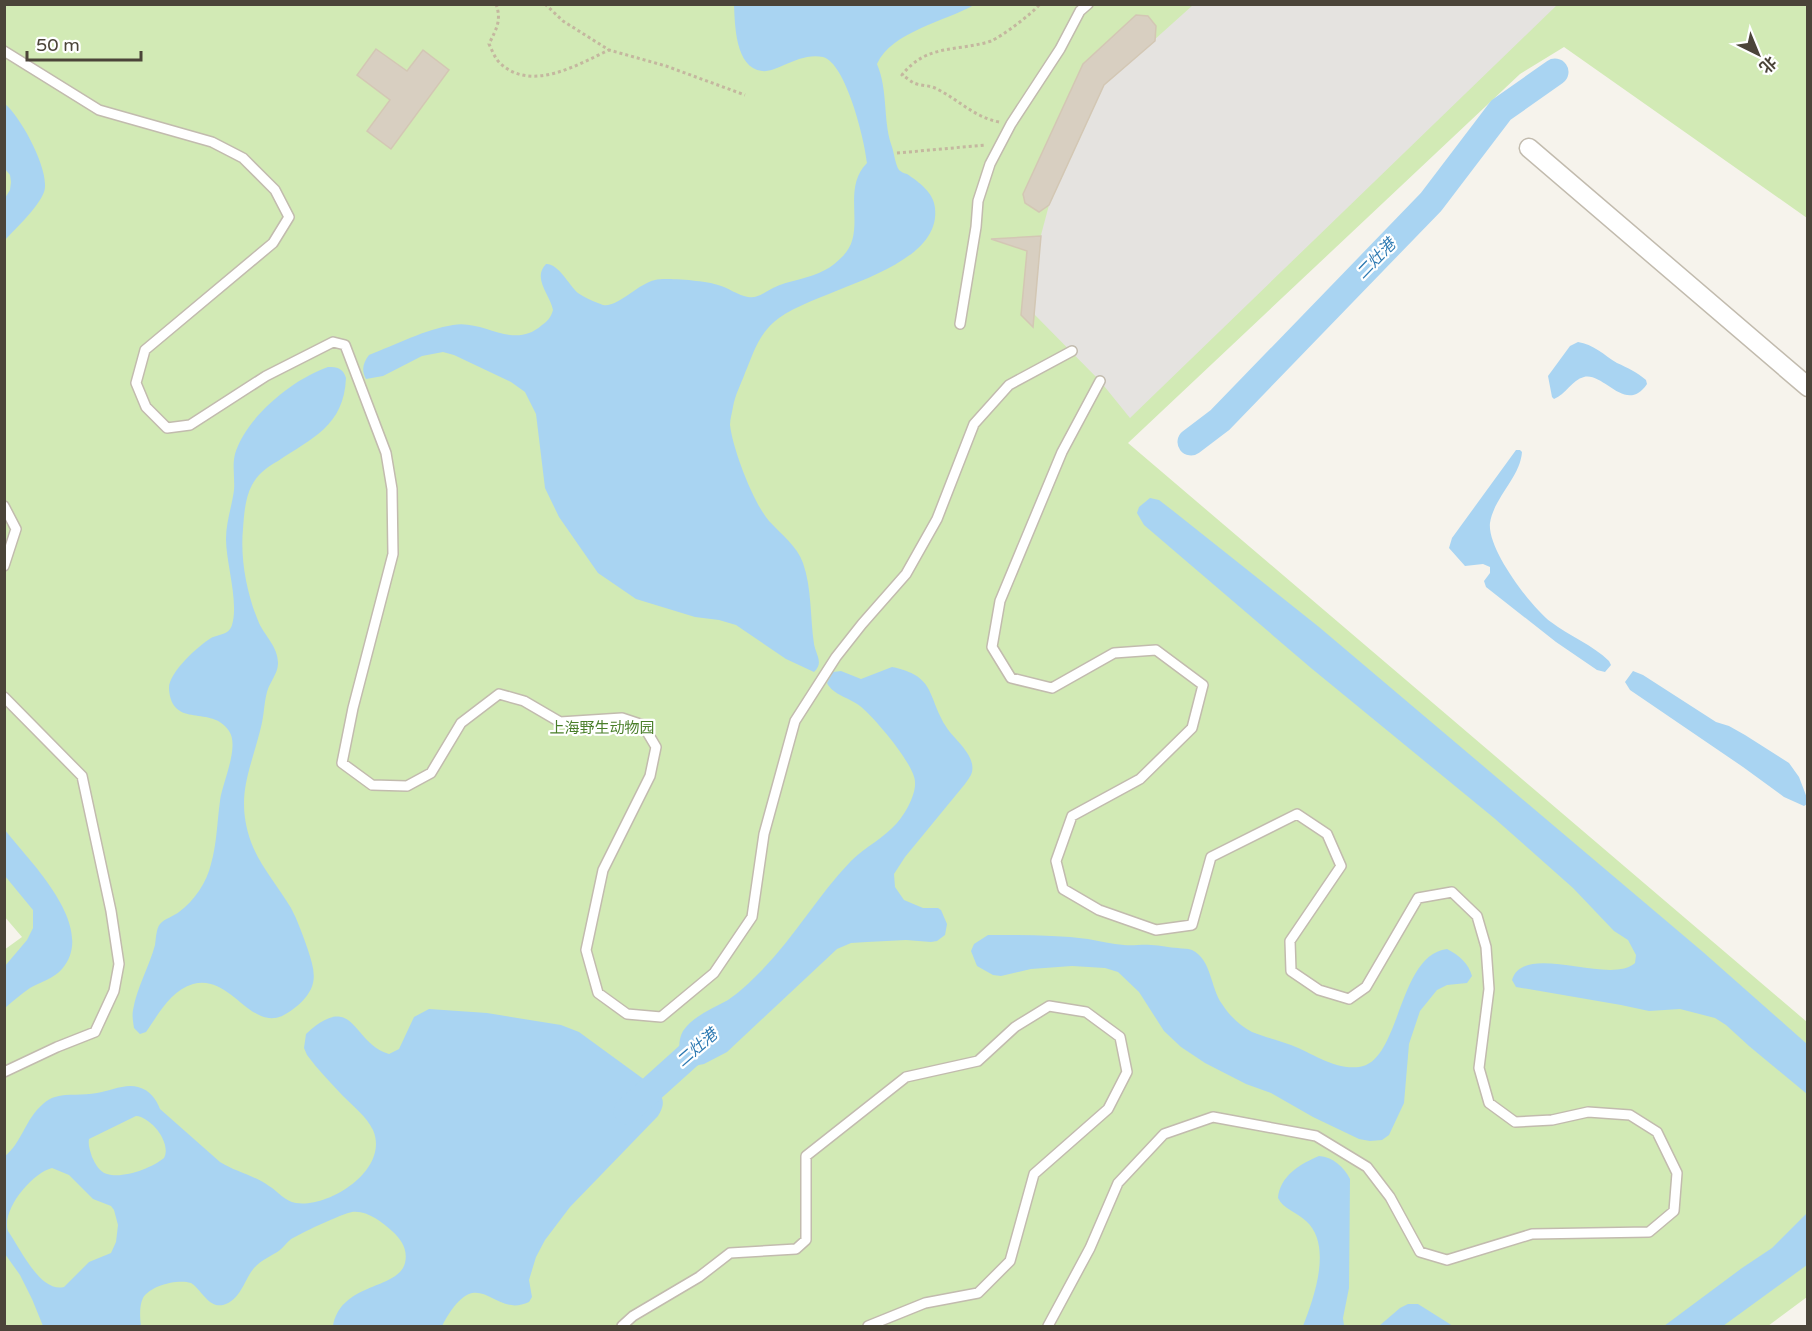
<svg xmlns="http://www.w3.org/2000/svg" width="1812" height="1331" font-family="'Varela Round','Noto Sans SC',sans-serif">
  <rect width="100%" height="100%" fill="#f6f3ec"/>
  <path fill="#d2eab5" d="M 5,5 L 1807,5 L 1807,218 L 1564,47 L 1520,74 L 1128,443 L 1807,1022 L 1807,1297 L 1768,1326 L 5,1326 L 4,950 L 22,937 L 4,916 Z"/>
  <path fill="#e5e3e0" d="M 1193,5 L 1557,5 L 1130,418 L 1100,381 L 1034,314 L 1041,235 L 1049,205 L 1104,85 Z"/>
  <path fill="#a9d4f2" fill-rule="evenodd" d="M 734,5 L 974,5 C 946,21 891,32 877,64 C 888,90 883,118 891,144 C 894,151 895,164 899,170 C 900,171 905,174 907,174 C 919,182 934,193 935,208 C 942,272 811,289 774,322 C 758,336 753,354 745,373 C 741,384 735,395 733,407 C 732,413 730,419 730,425 C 733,450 753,502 769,521 C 781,534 797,546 803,563 C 812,589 810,617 814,644 C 816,655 824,663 814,672 L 786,659 L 736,625 L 719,620 L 695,617 L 636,599 L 598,573 L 559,517 L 545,488 L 536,414 L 525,392 L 511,382 L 454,355 L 443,352 L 422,356 L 383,376 L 366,379 C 361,370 363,363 369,355 C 395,345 426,329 453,325 C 484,319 513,351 542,325 C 548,321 551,317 553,310 C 550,295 532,278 546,264 C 558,263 569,285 578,293 C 585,298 595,302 603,305 C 617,308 639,283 655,280 C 665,277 708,281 718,285 C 729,288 737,295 748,297 C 757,299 765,292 773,288 C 789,280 809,279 825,270 C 831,267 837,262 843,256 C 868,231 840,190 867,163 C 865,141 846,63 823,57 C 809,54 796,60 784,65 C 778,68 768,72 762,71 C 735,68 735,24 734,5 Z
    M 5,104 C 21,117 51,172 44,192 C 38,208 16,228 5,240 L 5,198 L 10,190 L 11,182 L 10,175 L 5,169 Z
    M 1578,342 C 1593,344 1604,355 1617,363 C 1628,368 1637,372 1646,380 L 1647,384 C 1626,415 1604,372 1584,377 C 1572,380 1566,394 1554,399 L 1552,397 L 1548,376 L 1570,346 Z
    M 328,367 C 337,367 343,368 346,378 C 344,426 312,438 278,461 C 267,467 258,474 252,485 C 245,498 244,515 243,529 C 240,559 247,595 259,623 C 265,636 278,647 278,663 C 278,674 270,681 267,692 C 264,703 264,716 261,727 C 250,772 235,796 251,842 C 260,866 278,886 291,908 C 298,921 303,936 308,950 C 312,963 317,976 311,989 C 306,999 298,1006 289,1012 C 252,1038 233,973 193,984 C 171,990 158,1015 146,1032 L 140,1034 L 134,1028 C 133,1021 132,1016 133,1010 C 137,987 149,967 155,945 C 156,939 156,929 160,924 C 164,919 174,916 179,912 C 194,901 207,882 211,864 C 217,843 217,822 220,801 C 222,783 240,747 229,731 C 212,704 172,730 169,689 C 168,673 198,646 211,638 C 219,634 229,635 232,625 C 239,602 226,563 226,539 C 226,522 232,506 234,490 C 235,478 232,466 235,454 C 246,417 293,379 328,367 Z
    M 1516,450 L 1520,450 L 1522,452 C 1520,478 1494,497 1490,523 C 1487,549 1531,607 1551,622 C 1569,636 1593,645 1609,661 L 1611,665 L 1605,672 L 1597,670 L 1556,642 L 1486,587 L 1484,581 L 1490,573 L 1490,567 L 1483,564 L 1465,566 L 1449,548 L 1452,538 Z
    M 1150,498 L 1159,500 L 1172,510 L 1319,627 L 1703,952 L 1807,1044 L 1807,1094 L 1749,1046 L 1726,1025 L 1715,1018 L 1680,1009 L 1649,1011 L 1621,1005 L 1516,987 L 1512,980 C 1523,941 1610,986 1635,963 L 1636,955 L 1628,940 L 1614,931 L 1573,888 L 1494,818 L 1311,668 L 1144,525 L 1137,513 L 1139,507 Z
    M 892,667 C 935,676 927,694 945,725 C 952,738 976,754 972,772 C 971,776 967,781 965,784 L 905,857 L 894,874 L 895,887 L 904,900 L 923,908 L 938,908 L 941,910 L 947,924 L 945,935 L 937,941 L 931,942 L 906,940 L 867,942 L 851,943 L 837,949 L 727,1052 L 704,1064 L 689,1067 L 684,1066 C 679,1057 677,1041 683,1031 C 693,1016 712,1009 728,1000 C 737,994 747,985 755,977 C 792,942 816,897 851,861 C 865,847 884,838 897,823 C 905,814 916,795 915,782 C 915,765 874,717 860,706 C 850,698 833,695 827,683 L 833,672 L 841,671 L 861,679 Z
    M 1633,671 L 1643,675 L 1716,722 L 1729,726 L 1745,735 L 1789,763 L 1799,777 L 1807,798 L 1807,804 L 1804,806 L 1784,797 L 1743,767 L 1630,690 L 1625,682 Z
    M 5,830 C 30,862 98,927 62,969 C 54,978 41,982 30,988 C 21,994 13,1001 5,1008 L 5,966 L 27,940 L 33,928 L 33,910 L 5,876 Z
    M 988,935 C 1022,935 1055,935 1088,939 C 1100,941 1112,944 1124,945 C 1134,946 1142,944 1151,945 C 1161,945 1169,948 1178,948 C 1183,949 1187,948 1192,950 C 1212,960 1210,987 1222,1004 C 1229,1015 1240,1026 1252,1032 C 1264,1037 1278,1040 1291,1045 C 1312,1053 1335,1070 1359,1067 C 1401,1062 1397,955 1447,949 C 1459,955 1469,964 1472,976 L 1467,983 L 1447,985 L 1437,990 L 1420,1011 L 1409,1044 L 1404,1103 L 1389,1135 L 1382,1140 L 1370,1141 L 1359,1139 L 1313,1117 L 1271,1093 L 1246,1084 L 1205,1063 L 1181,1047 L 1164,1031 L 1139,992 L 1118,972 L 1105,968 L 1072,966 L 1031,969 L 1001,976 L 993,975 L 977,966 L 971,951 L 974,944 Z
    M 429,1009 L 487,1013 L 561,1025 L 579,1032 L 653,1086 C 664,1097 666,1103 658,1116 L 570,1207 L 545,1240 L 536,1257 L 529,1280 L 532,1297 L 529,1302 C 491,1320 479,1257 442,1326 L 333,1326 C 341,1282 398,1290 405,1263 C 408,1250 402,1240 392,1231 C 382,1222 367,1210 352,1212 C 344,1213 296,1235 290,1240 C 286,1243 284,1247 280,1250 C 272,1256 262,1259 254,1268 C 244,1280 241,1300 223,1305 C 208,1308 202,1290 191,1283 C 178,1279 151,1285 143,1298 C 139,1306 140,1318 141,1326 L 43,1326 L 32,1299 L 20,1275 L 5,1254 L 4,1157 C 22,1143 25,1119 43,1104 C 46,1101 51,1098 55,1097 C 68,1093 83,1096 97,1093 C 109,1091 126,1083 138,1087 C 150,1090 156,1099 160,1109 L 220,1162 C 236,1172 254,1175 269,1186 C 279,1192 284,1201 296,1203 C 330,1208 390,1169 373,1130 C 366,1116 354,1107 343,1096 C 331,1083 318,1070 307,1055 L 304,1048 L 306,1034 C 355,989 352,1044 389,1054 L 399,1049 L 414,1017 ZM 136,1116 C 151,1117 172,1143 164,1158 C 152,1168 123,1179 107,1174 C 99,1172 95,1163 92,1157 C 90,1150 88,1146 89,1139 ZM 52,1168 L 69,1175 L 93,1199 L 111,1206 L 114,1210 L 118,1225 L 116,1242 L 111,1253 L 89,1262 L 64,1287 C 40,1293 20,1248 8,1231 C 1,1210 32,1173 52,1168 Z
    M 1319,1156 C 1333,1157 1344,1167 1350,1179 L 1349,1288 L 1343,1318 L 1344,1326 L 1303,1326 C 1314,1298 1333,1245 1306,1221 C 1297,1212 1283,1209 1278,1198 C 1280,1176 1300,1164 1319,1156 Z
    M 1807,1213 L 1807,1265 L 1723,1326 L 1664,1326 L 1742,1268 L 1772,1248 Z
    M 1408,1304 L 1418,1304 L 1453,1326 L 1379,1326 L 1400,1308 Z"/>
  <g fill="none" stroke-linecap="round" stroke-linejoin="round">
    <path stroke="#a9d4f2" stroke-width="27" d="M 1191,442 L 1220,420 L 1431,202 L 1501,110 L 1555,72
      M 627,1111 L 708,1038"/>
  </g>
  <path fill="#d8cfc1" stroke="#d3c7b4" stroke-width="1.5" d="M 1136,15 L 1148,16 L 1156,26 L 1155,41 L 1104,85 L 1049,205 L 1039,212 L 1025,203 L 1023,194 L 1083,64 Z
    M 376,49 L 407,71 L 423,50 L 449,70 L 391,149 L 367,131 L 390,100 L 357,75 Z
    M 1041,236 L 1033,327 L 1021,315 L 1027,251 L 991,239 Z"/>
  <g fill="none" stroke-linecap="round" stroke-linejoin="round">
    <defs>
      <path id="lane" d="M 4,51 L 99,110 L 212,142 L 243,158 L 275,190 L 289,217 L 273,243 L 145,350 L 136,383 L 146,407 L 167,428 L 190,425 L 266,376 L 333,342 L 345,345 L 386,453 L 392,489 L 393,554 L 353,708 L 342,763 L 372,785 L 407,786 L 431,773 L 461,723 L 499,694 L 524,701 L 560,722 L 622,718 L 643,725 L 656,747 L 650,776 L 603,870 L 586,950 L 598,993 L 627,1014 L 661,1017 L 714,973 L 752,917 L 764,834 L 795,721 L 836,657 L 862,624 L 906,574 L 937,519 L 974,424 L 1009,385 L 1072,351
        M 960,324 L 976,227 L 978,201 L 990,164 L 1011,124 L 1060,49 L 1080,11 L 1088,4
        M 4,506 L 16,529 L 4,566
        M 4,697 L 82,776 L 111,911 L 119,964 L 114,991 L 95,1032 L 57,1047 L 4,1072
        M 622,1326 L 633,1316 L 699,1277 L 730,1253 L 796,1249 L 806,1240 L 806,1156 L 906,1077 L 978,1061 L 1015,1027 L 1049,1006 L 1086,1012 L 1120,1037 L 1127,1072 L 1108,1109 L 1034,1174 L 1010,1261 L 978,1293 L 925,1303 L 868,1326
        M 1048,1326 L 1090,1248 L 1118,1183 L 1164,1134 L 1213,1117 L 1316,1136 L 1367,1167 L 1390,1197 L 1420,1252 L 1447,1260 L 1532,1234 L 1649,1232 L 1674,1211 L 1677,1173 L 1657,1132 L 1630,1115 L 1588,1112 L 1552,1120 L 1515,1122 L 1489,1103 L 1479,1068 L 1489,989 L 1486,947 L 1477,916 L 1452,892 L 1418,898 L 1366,987 L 1349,999 L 1319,990 L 1291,971 L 1290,941 L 1341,866 L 1327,834 L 1297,814 L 1211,857 L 1192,925 L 1156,930 L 1099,910 L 1063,889 L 1056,861 L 1072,816 L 1140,779 L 1192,728 L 1203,685 L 1156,650 L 1114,653 L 1052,688 L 1011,678 L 992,647 L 1000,601 L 1062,452 L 1100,381"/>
      <path id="street" d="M 1529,148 L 1808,387"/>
    </defs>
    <use href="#lane" stroke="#c2bbae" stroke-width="12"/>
    <use href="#street" stroke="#c2bbae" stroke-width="21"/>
    <path stroke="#c4b79f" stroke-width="3" stroke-dasharray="3 3" stroke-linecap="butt" d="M 496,4 C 502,21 496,29 489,44 C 492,50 495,59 501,64 C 532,92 577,65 609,50
      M 545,4 L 563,21 L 609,50 L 666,66 L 745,95
      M 999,122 C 974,117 959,100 937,89 C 930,85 921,86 914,83 C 910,81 906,77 902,75 C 927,43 958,52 991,41 C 1001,37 1033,13 1040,4
      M 897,153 L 986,145"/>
    <use href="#lane" stroke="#fff" stroke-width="9"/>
    <use href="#street" stroke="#fff" stroke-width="18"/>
  </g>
  <g text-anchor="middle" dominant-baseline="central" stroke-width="4.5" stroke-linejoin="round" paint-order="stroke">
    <g font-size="15" fill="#4a7f2a" stroke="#fff">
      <text x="602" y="728">上海野生动物园</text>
    </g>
    <g font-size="16" font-style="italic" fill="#2e7ab2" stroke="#fff">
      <text transform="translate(1376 259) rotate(-46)">二灶港</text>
      <text transform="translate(697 1048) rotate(-41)">二灶港</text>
    </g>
  </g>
  <rect width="1812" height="1331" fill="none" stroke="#4b4439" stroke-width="12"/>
  <g transform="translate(1758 54) rotate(137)" stroke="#ffffff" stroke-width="4.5" paint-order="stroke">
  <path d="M0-4.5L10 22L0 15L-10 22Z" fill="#4b4439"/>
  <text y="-9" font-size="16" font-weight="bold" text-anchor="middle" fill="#4b4439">北</text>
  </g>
  <path d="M27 51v9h114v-9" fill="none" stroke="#4b4439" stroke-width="3"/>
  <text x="36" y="51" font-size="18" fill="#4b4439" stroke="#ffffff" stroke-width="4.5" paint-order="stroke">50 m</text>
</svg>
